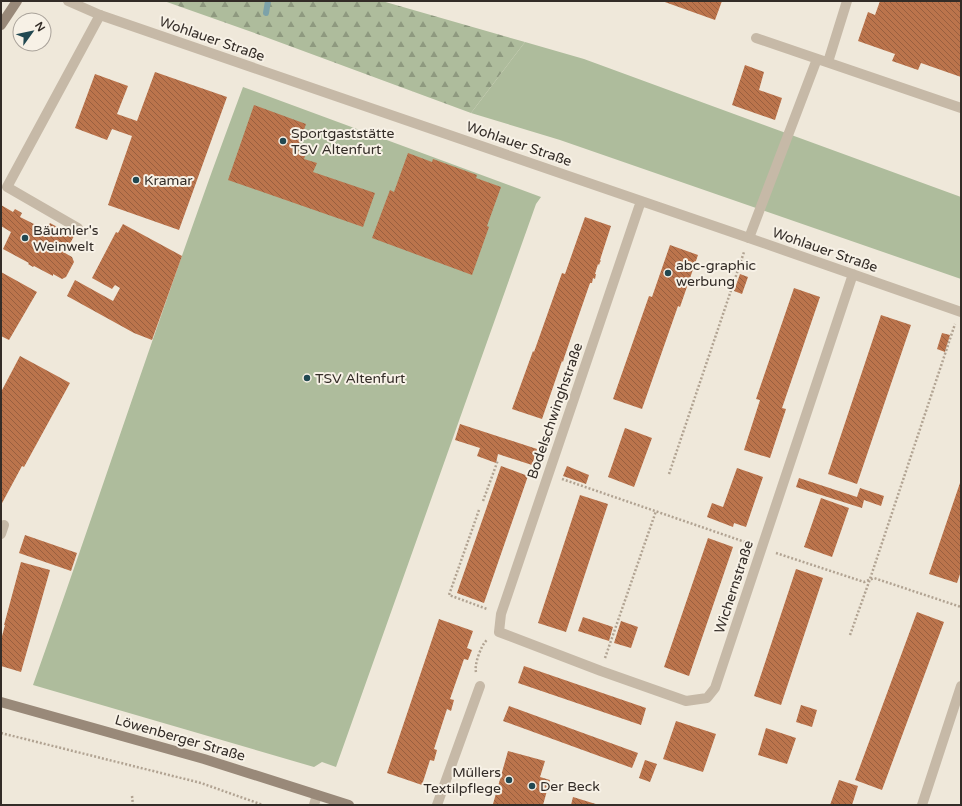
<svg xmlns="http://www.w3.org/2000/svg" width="962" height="806" font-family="'Varela Round',sans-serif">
  <defs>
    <pattern id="forest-firs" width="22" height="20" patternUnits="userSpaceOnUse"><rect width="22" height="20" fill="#aebc9c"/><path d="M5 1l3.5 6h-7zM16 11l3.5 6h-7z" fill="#8e997f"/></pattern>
    <pattern id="building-back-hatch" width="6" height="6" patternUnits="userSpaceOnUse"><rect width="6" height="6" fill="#bb744c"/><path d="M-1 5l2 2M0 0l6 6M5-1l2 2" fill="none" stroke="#995f3f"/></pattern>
  </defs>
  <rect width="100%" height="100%" fill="#efe8da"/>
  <path fill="#aebc9c" d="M 525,42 L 584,59 L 961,197 L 961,279 L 560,140 L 471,113 Z
    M 243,87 L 541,197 L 536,204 L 336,767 L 322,762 L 314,767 L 33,685 C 104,486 169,285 243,87 Z"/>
  <path fill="url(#forest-firs)" d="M 164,1 L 382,1 L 525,42 L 471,113 L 260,35 Z"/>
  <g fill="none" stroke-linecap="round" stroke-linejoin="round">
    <path stroke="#7ca2a9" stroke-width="6" d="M 266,13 L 268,1"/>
  </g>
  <path fill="url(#building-back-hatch)" d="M 662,1 L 722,1 L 715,20 Z
    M 880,1 L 961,1 L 961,77 L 921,63 L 918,70 L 892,61 L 895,54 L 858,41 L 868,12 L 875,15 Z
    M 745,65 L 764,72 L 759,90 L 782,98 L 775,120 L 732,105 Z
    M 155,72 L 227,97 L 179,230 L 108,205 L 132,136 L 112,129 L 107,140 L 75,128 L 95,74 L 128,86 L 117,114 L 137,121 Z
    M 254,105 L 306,124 L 297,150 L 306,153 L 304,159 L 317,163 L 313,172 L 375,193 L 363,227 L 228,180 Z
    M 408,153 L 432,162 L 433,159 L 477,175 L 476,178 L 501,187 L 487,226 L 489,227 L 472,275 L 372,238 L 390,190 L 394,192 Z
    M 1,205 L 13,212 L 15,209 L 22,213 L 20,217 L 46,230 L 50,223 L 74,236 L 65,253 L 72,257 L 74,262 L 66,277 L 62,279 L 53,274 L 53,276 L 34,266 L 33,267 L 28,264 L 29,263 L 3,249 L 11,232 L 1,226 Z
    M 585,217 L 611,226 L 600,260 L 601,261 L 600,262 L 599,265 L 598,264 L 595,274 L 596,274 L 595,279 L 593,278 L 592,283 L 590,283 L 564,358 L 563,362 L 562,361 L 542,419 L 512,409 L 533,351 L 534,352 L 562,273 L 565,274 Z
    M 123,224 L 182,256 L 152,340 L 134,333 L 67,296 L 75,280 L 113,301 L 120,288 L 115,285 L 112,289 L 92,278 L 116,232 L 118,233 Z
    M 670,245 L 698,255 L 680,307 L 678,306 L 642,409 L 613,399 L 649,296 L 652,297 Z
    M 1,272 L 37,292 L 9,340 L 1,336 Z
    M 740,274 L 748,277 L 742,294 L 734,291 Z
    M 794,288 L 820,297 L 782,408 L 786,409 L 770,458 L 744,450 L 760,400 L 756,399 Z
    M 881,315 L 911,325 L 857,484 L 828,474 Z
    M 942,333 L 950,335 L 945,352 L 937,349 Z
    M 20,356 L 70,383 L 24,467 L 22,466 L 1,505 L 1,392 Z
    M 460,424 L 537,449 L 532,465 L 498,454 L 496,463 L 477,456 L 480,448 L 455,440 Z
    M 625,428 L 652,438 L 634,487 L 608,477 Z
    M 501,466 L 528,476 L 484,603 L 457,593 Z
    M 567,466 L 589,475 L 586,484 L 563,476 Z
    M 737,468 L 763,477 L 746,527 L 734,523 L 733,527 L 707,517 L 712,503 L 723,507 Z
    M 799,478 L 857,497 L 860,488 L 884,496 L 881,506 L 864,500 L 862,508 L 796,487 Z
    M 961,480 L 961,571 L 957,583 L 929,574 Z
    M 580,495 L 608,504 L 566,632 L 538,623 Z
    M 821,498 L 849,508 L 832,557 L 804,547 Z
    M 25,535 L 77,553 L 71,571 L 19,553 Z
    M 708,538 L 733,547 L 689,676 L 664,667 Z
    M 21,562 L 50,570 L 21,672 L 1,666 L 1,640 L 5,625 L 4,625 Z
    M 796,569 L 823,578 L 781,705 L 754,696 Z
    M 917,612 L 944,622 L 882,790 L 855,780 Z
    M 583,617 L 613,627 L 609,641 L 578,631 Z
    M 439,619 L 473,631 L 467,648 L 472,650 L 468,660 L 464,659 L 450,699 L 454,700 L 451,711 L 447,709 L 434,749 L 437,750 L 434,761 L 430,760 L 422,785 L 387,773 Z
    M 621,621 L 638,627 L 631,648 L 614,643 Z
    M 524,666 L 646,708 L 641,725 L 518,683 Z
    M 801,705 L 817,710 L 812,727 L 796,722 Z
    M 509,706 L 638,753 L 632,768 L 503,721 Z
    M 676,721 L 716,734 L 703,772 L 663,759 Z
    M 766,728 L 796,738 L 787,764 L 758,755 Z
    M 508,751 L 545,761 L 540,777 L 550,780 L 543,805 L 497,805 L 493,804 Z
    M 645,760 L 657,764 L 650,782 L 639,778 Z
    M 839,780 L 858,786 L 852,805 L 830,805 Z
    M 573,797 L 599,805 L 571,805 Z"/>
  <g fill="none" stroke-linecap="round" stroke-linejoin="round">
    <path stroke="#b1a392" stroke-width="2.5" stroke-dasharray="2 2" stroke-linecap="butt" d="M 669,474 L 744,252
      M 562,479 L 748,543
      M 483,501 L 498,460
      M 479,510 L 449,595 L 487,609
      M 776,553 L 864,582 L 874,578 L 961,607
      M 850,635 L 870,579 L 955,324
      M 605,658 L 656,511
      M 476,672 C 474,665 481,645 487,640
      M 1,733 L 201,783 L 263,805
      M 132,796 L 133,805"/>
    <path stroke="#c6b9a7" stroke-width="10" d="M 756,38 L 961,108
      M 828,62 L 847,1
      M 78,228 L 7,187 L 100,15
      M 749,238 L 817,59
      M 1,534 L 4,525
      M 437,805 L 480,686"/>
    <path stroke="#c6b9a7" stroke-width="10" d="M 68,1 L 100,15 L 749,238 L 961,312
      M 641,201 L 501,614 L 499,632 L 601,671 L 686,701 L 707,698 L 715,688 L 853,274
      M 314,805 L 317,795
      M 922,805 L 961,686"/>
    <path stroke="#998979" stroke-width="10" d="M 1,25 L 17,1
      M 1,702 L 204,759 L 349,805"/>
  </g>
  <g fill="#214851" stroke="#f7f1e6" stroke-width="1.5">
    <circle cx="283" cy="141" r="4"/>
    <circle cx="136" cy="180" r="4"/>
    <circle cx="25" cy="238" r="4"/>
    <circle cx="668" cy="273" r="4"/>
    <circle cx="307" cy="378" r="4"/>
    <circle cx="509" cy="780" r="4"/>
    <circle cx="532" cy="786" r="4"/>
  </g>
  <g text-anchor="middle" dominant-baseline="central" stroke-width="4" stroke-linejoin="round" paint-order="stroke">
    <g font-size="14" fill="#332c27" stroke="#f7f1e6">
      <text transform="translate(212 39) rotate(19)">Wohlauer Straße</text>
      <text transform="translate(519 144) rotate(19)">Wohlauer Straße</text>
      <text transform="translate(825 250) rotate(19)">Wohlauer Straße</text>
      <text transform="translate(555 411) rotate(-71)">Bodelschwinghstraße</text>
      <text transform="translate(734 587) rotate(-72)">Wichernstraße</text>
      <text transform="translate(180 738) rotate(16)">Löwenberger Straße</text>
    </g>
    <g font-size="14" fill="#332c27" stroke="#f7f1e6" text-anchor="start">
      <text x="291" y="133">Sportgaststätte<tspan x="291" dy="16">TSV Altenfurt</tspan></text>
      <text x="144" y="180">Kramar</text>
      <text x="33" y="230">Bäumler's<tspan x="33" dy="16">Weinwelt</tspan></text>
      <text x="676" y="265">abc-graphic<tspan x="676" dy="16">werbung</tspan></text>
      <text x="315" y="378">TSV Altenfurt</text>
      <text x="501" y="772" text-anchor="end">Müllers<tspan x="501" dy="16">Textilpflege</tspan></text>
      <text x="540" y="786">Der Beck</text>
    </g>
  </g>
  <rect width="962" height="806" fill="none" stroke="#332c27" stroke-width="4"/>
  <g transform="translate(32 32) rotate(57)"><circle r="19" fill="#f7f1e6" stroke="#a9a29a"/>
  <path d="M0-3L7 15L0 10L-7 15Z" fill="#214851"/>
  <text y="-6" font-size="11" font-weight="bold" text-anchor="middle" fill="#332c27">N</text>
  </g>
</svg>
